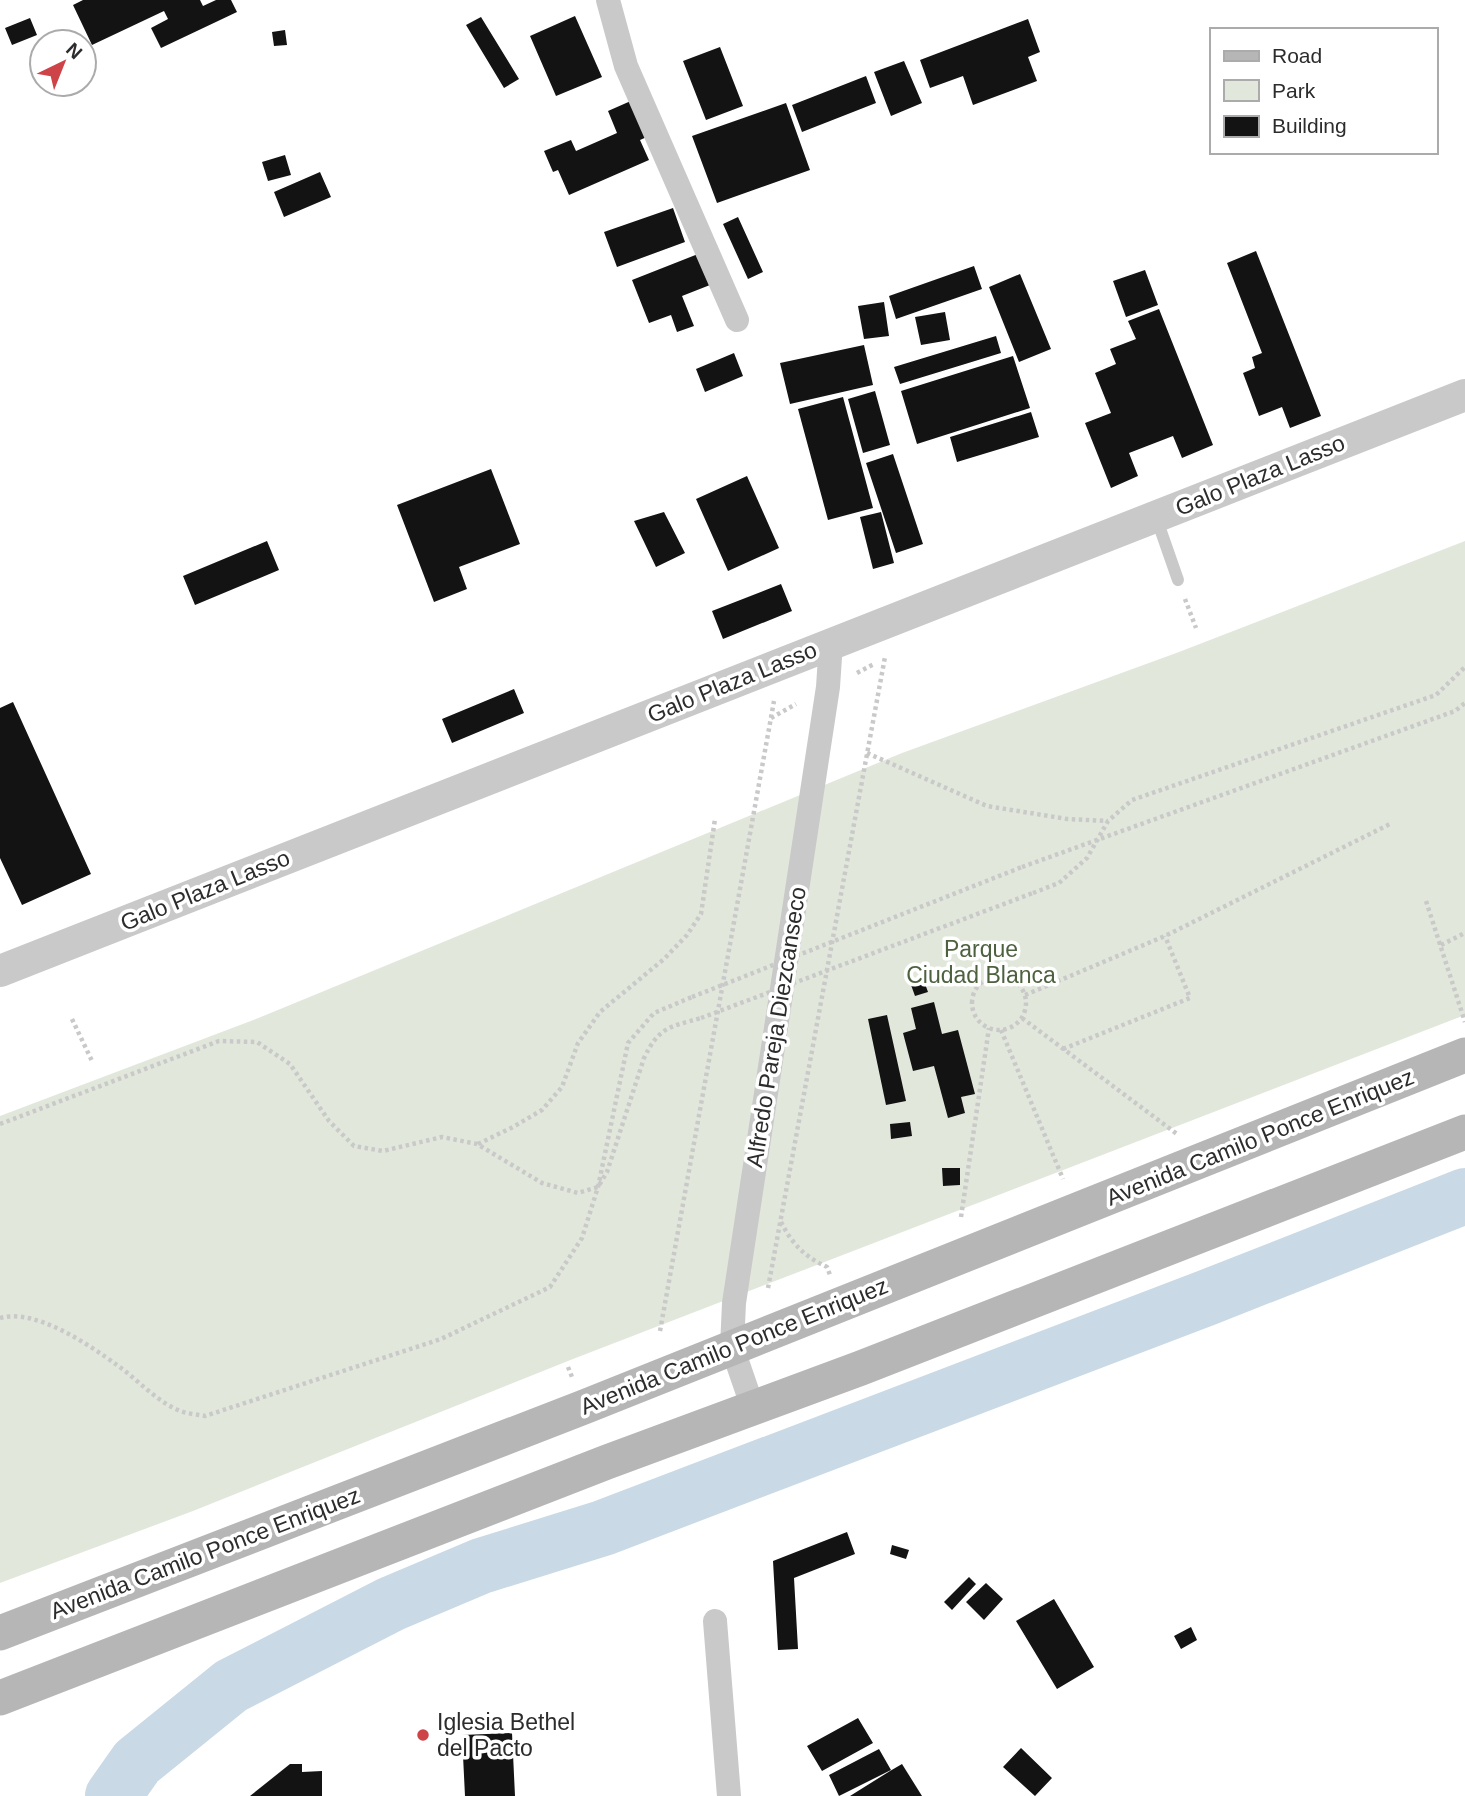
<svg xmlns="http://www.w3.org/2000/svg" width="1465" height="1796" font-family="Arial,sans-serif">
  <rect width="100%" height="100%" fill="#fff"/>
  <path fill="#e1e8db" d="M 1465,541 L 1465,1015 L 573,1359 L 193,1511 L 0,1583 L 0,1116 L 256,1019 L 902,753 L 1179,652 Z"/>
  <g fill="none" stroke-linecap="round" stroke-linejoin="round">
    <path stroke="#c9d9e5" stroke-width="56" d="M 113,1796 L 137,1762 L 231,1686 L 391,1604 L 481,1566 L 603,1528 L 1206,1298 L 1465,1196"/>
  </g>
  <path fill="#131313" d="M 83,0 L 200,0 L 203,6 L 216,0 L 231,0 L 237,12 L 161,48 L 151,28 L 168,19 L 164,11 L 92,45 L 73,5 Z
    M 575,16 L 602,77 L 556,96 L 530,36 Z
    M 481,17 L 519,79 L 504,88 L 466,25 Z
    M 30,18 L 37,35 L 12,45 L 5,28 Z
    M 1028,19 L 1040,52 L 1028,57 L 1037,81 L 973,105 L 963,76 L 930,88 L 920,60 Z
    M 285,30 L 287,45 L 274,46 L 272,32 Z
    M 720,47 L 743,106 L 706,120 L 683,61 Z
    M 904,61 L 922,103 L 891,116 L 874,72 Z
    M 866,76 L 876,103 L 802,132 L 792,105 Z
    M 633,100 L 649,136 L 640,140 L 649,160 L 569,195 L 558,170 L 553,172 L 544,151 L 571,140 L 576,151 L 617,133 L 608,111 Z
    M 786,103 L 810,170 L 717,203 L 692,136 Z
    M 285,155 L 291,175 L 268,181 L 262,162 Z
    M 320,172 L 331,197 L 284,217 L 274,192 Z
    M 673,208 L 685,242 L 617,267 L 604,232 Z
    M 738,217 L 763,272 L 748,279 L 723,224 Z
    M 1256,251 L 1321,416 L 1290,428 L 1282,407 L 1259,416 L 1243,373 L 1255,368 L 1252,357 L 1262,353 L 1227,263 Z
    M 698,254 L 710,285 L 682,296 L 694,326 L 677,332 L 671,315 L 649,323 L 632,280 Z
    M 974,266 L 982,289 L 896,319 L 889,296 Z
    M 1145,270 L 1158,305 L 1126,317 L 1113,281 Z
    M 1020,274 L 1051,349 L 1019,362 L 989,287 Z
    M 884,302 L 889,336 L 864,339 L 858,306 Z
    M 1159,309 L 1213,445 L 1182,458 L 1173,436 L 1129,453 L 1138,476 L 1111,488 L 1085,423 L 1111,413 L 1095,373 L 1116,364 L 1110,349 L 1136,339 L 1128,321 Z
    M 945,312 L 950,340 L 921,345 L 915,317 Z
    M 996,336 L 1001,353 L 900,384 L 894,367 Z
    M 864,345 L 873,385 L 790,404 L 780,363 Z
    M 734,353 L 743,376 L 705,392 L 696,369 Z
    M 1013,356 L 1030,408 L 917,444 L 901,391 Z
    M 875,391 L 890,445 L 863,453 L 848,399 Z
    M 843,397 L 873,508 L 828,520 L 798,409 Z
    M 1031,412 L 1039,437 L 957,462 L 950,437 Z
    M 893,454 L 923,544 L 896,553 L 866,463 Z
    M 491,469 L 520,544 L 459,567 L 467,589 L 434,602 L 397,505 Z
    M 747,476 L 779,548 L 728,571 L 696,499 Z
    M 664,512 L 685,553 L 656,567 L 634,521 Z
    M 881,512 L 894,563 L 873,569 L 860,517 Z
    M 267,541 L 279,570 L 195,605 L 183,576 Z
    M 781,584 L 792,611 L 723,639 L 712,611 Z
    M 514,689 L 524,713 L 452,743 L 442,719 Z
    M 13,702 L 91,874 L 22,905 L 0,858 L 0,708 Z
    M 924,981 L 928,992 L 915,996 L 911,985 Z
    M 934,1002 L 942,1034 L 958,1030 L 975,1094 L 961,1097 L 965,1113 L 948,1118 L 934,1066 L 913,1071 L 903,1033 L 916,1029 L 911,1008 Z
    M 887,1015 L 906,1101 L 886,1105 L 868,1019 Z
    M 910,1122 L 912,1136 L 891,1139 L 890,1124 Z
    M 942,1168 L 960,1168 L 960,1185 L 943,1186 Z
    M 847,1532 L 855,1554 L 794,1578 L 798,1649 L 778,1650 L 773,1561 Z
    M 892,1545 L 909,1550 L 906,1559 L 890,1554 Z
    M 969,1577 L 976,1584 L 952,1610 L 944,1602 Z
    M 986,1583 L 1003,1599 L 984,1620 L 966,1602 Z
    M 1054,1599 L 1094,1667 L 1057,1689 L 1016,1621 Z
    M 1191,1627 L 1197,1640 L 1181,1649 L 1174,1636 Z
    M 858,1718 L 873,1743 L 822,1771 L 807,1746 Z
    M 512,1733 L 515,1796 L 465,1796 L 462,1735 Z
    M 1021,1748 L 1052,1778 L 1035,1796 L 1003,1767 Z
    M 879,1749 L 891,1770 L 839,1796 L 829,1775 Z
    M 290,1764 L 302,1764 L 302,1772 L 322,1771 L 322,1796 L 250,1796 Z
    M 902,1764 L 922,1796 L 850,1796 L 890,1771 Z"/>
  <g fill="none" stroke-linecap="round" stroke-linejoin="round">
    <path stroke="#c9c9c9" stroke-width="4.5" stroke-dasharray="3.5 3.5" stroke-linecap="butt" d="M 1185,599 L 1196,628
      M 857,673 L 874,664
      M 771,718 L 796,704
      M 867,753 L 987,806 L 1067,819 L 1108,821
      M 1022,867 L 1455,711 L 1465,703
      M 1033,893 L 1059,883 L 1087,858 L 1108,821 L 1132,800 L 1436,695 L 1465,667
      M 1426,901 L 1465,1022
      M 1441,945 L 1465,933
      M972 1003a27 27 0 1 1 54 0a27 27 0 1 1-54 0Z
      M 1025,995 L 1165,936 L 1390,824
      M 1022,1018 L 1177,1134
      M 72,1019 L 92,1061
      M 1001,1030 L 1063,1179
      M 1063,1049 L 1190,998 L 1165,936
      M 0,1124 L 219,1041 L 257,1042 L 290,1064 L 329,1121 L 354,1146 L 383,1151 L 442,1137 L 477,1144 L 542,1183 L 578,1193 L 598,1187 L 607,1172 L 644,1058 C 659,1027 669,1027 701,1018
      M 478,1144 L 513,1127 L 542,1110 L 562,1087 L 578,1043 L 600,1012 L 664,959 L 687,935 L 701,914 L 715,819
      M 961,1217 L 989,1028
      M 781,1222 C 792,1244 805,1257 827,1267 L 830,1275
      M 768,1288 L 885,657
      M 0,1318 C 36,1308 89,1345 117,1365 C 138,1380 155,1400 178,1410 C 186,1414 196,1414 205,1416 L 441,1339 L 550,1287 L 582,1238 L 598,1187 L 628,1043 L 654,1013 L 692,997
      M 660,1331 L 774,701
      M 568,1367 L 572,1377"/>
    <path stroke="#c9c9c9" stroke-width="12" d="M 1156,517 L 1178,580"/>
    <path stroke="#c9c9c9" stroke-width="24" d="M 608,0 L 626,66 L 737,320
      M 753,1408 L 732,1347 L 734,1303 L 828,687 L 831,642
      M 715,1621 L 729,1796"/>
    <path stroke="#c9c9c9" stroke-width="32" d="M 0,971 L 1465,395"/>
    <path stroke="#b6b6b6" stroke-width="35" d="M 0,1633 L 584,1407 L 1465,1055
      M 0,1698 L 607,1462 L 861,1368 L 1465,1132"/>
    <path stroke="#c9c9c9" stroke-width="4.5" stroke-dasharray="3.5 3.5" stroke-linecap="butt" d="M 692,997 L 1022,867
      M 701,1018 L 1033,893"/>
  </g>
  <circle fill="#cd4347" stroke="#fff" stroke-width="2.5" cx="423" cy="1735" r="7"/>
  <g text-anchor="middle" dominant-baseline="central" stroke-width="7" stroke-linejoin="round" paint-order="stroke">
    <g font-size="23" fill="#2c2c2c" stroke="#fff">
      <text transform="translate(1260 475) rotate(-22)">Galo Plaza Lasso</text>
      <text transform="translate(732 682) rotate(-22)">Galo Plaza Lasso</text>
      <text transform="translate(205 890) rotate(-22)">Galo Plaza Lasso</text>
      <text transform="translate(776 1027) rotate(-81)">Alfredo Pareja Diezcanseco</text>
      <text transform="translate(1260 1137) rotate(-22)">Avenida Camilo Ponce Enriquez</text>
      <text transform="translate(734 1346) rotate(-22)">Avenida Camilo Ponce Enriquez</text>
      <text transform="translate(205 1553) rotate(-21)">Avenida Camilo Ponce Enriquez</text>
    </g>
    <g font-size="23" fill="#4d613f" stroke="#fff">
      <text x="981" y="949">Parque<tspan x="981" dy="26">Ciudad Blanca</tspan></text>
    </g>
    <g font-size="23" fill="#2c2c2c" stroke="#fff" text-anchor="start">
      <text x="437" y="1722">Iglesia Bethel<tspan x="437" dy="26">del Pacto</tspan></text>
    </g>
  </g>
  <rect x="1210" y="28" width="228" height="126" fill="#ffffff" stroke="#ababab" stroke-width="2"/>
  <rect x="1224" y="51" width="35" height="10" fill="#b6b6b6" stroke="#ababab" stroke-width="2"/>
  <text x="1272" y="63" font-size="21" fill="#2c2c2c">Road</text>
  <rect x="1224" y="80" width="35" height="21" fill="#e1e8db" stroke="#ababab" stroke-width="2"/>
  <text x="1272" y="98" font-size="21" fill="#2c2c2c">Park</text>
  <rect x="1224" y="116" width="35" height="21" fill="#131313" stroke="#ababab" stroke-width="2"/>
  <text x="1272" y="133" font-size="21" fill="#2c2c2c">Building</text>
  <g transform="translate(63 63) rotate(43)"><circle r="33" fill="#ffffff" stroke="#ababab" stroke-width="2"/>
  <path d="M0-5L12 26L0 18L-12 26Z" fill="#cd4347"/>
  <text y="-10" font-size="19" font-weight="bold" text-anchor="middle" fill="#2c2c2c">N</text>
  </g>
</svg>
